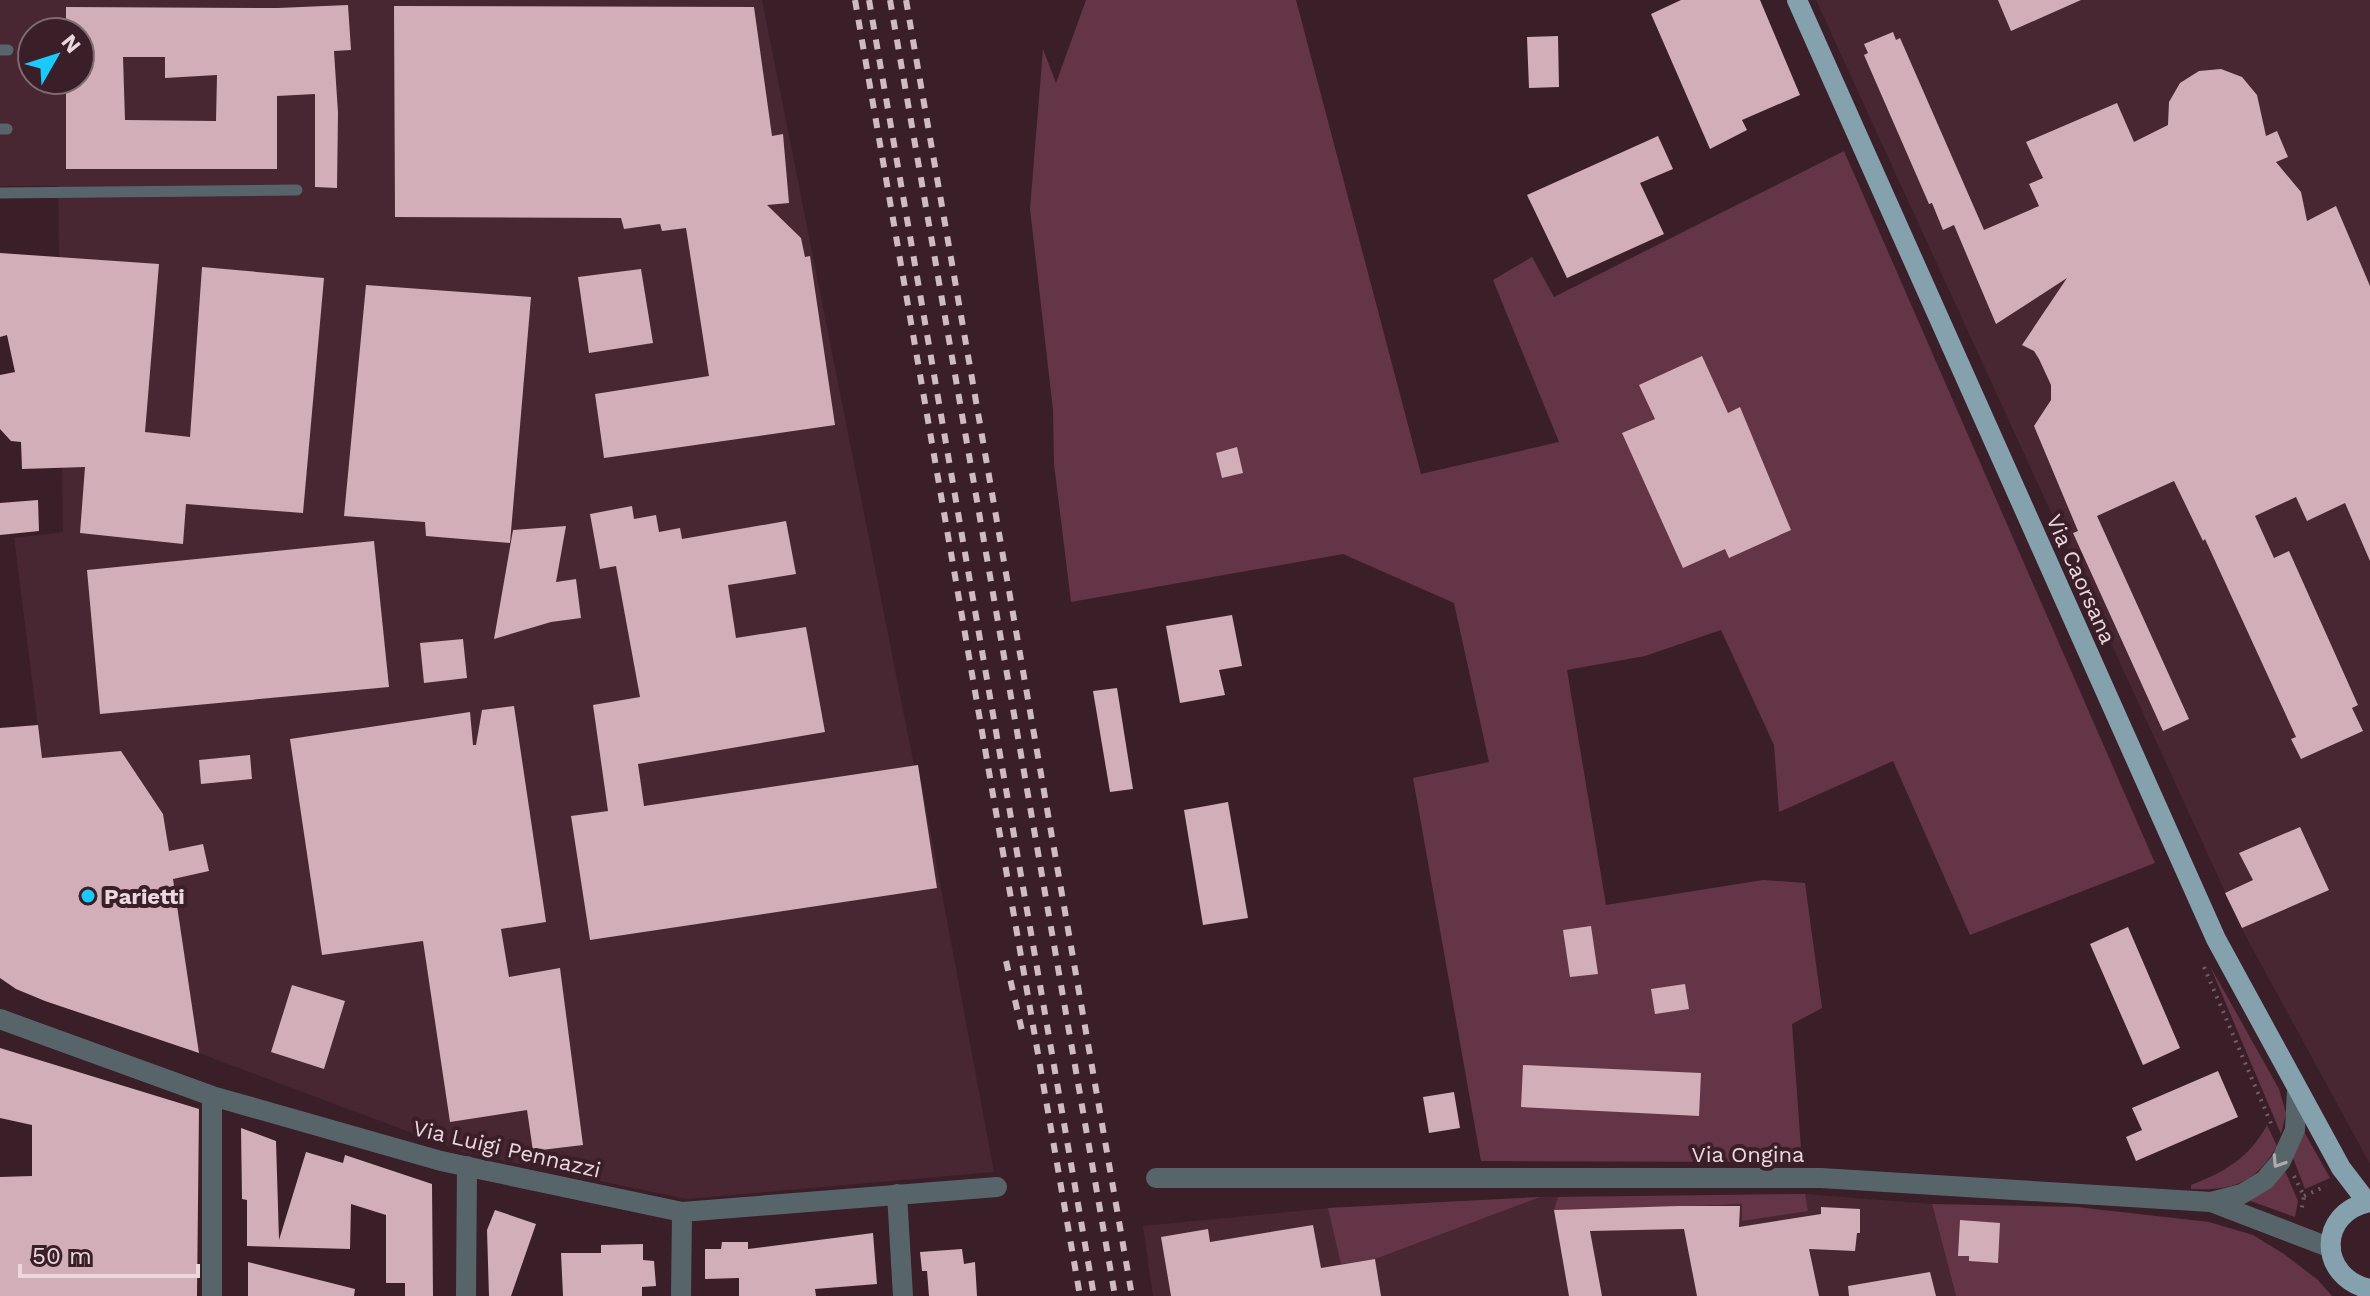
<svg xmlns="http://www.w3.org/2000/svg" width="2370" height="1296" font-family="'Work Sans',sans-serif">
  <rect width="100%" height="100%" fill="#3a1f28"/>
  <path fill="#482632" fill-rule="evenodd" d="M 0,0 L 762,0 L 914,765 L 918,765 L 994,1172 L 686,1199 L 463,1152 L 199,1053 L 163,814 L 121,751 L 42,758 L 14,538 L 63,532 L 58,186 L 0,186 ZM 32,32 L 80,32 L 80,80 L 32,80 Z
    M 1816,0 L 2370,0 L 2370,1164 L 2244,933 Z
    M 1805,1194 L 1932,1204 L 1956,1296 L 1153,1296 L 1143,1226 L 1328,1208 L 1540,1197 Z"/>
  <path fill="#643546" d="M 1086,0 L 1296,0 L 1421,474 L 1559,442 L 1493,280 L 1532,257 L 1554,297 L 1844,151 L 2155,863 L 1970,935 L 1893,761 L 1779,812 L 1774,745 L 1721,630 L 1645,656 L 1567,670 L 1606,905 L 1763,880 L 1805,883 L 1822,1008 L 1792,1024 L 1802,1162 L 1481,1161 L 1413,778 L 1489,762 L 1454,603 L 1343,554 L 1071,602 L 1054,464 L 1053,410 L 1030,209 L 1043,49 L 1056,83 Z
    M 2210,966 L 2279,1089 L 2286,1113 L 2281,1134 Z
    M 2267,1125 L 2277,1146 C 2256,1183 2232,1191 2191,1189 L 2191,1185 C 2225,1172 2249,1158 2267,1125 Z
    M 2302,1128 L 2330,1178 L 2305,1189 L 2293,1158 Z
    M 2285,1171 L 2298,1201 L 2295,1217 L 2248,1200 Z
    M 1805,1194 L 1808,1211 L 1742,1221 L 1742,1204 L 1618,1209 L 1619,1231 L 1586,1209 L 1554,1210 L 1558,1197 Z
    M 1540,1197 L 1375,1259 L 1341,1264 L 1328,1208 Z
    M 1932,1204 L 2077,1207 L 2209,1222 L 2253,1235 L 2284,1254 L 2318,1280 L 2332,1296 L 1956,1296 Z"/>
  <path fill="#d1aeb8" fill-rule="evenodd" d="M 1681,0 L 1760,0 L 1800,95 L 1742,120 L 1747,130 L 1710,149 L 1651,14 Z
    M 1998,0 L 2081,0 L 2011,31 Z
    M 348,5 L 351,50 L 334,51 L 338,113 L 337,188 L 315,187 L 315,94 L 277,96 L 277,169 L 66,169 L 66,80 L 80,80 L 80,32 L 66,32 L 66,7 L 278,8 ZM 123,57 L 165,57 L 165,78 L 217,75 L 216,121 L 125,120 Z
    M 394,6 L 754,7 L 772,136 L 783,134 L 789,203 L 767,205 L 801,238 L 805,257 L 810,256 L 835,425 L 604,458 L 595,394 L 709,376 L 686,228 L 662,231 L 660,224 L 624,229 L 621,218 L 395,217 Z
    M 1893,32 L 1896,40 L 1900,38 L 1984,230 L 2039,206 L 2029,184 L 2043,178 L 2026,142 L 2117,103 L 2134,142 L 2168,125 L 2169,102 L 2180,83 L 2199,71 L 2221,69 L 2242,77 L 2257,95 L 2266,136 L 2277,131 L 2288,157 L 2276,162 L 2301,192 L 2307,221 L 2336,206 L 2370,286 L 2370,561 L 2345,503 L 2307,521 L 2296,497 L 2255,516 L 2274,558 L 2289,551 L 2358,705 L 2352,708 L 2363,731 L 2301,759 L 2291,739 L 2296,737 L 2205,539 L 2203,541 L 2174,481 L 2097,516 L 2189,719 L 2163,731 L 2073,533 L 2078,531 L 2034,426 L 2051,400 L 2051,385 L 2039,359 L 2034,351 L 2022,345 L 2067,278 L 1996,324 L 1954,225 L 1943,230 L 1932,203 L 1929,204 L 1864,55 L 1868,53 L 1864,44 Z
    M 1558,36 L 1559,87 L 1529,88 L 1527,37 Z
    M 1658,136 L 1673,169 L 1640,183 L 1664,234 L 1567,278 L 1527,195 Z
    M 0,253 L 159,264 L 145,432 L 190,437 L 202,267 L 324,278 L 303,513 L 186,504 L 183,544 L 80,533 L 85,467 L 22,469 L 21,442 L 11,441 L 0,429 L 0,375 L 15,372 L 7,335 L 0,337 Z
    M 641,269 L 653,343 L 589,353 L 578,277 Z
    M 366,285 L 531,297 L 510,543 L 426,536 L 425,522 L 344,516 Z
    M 1702,356 L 1728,413 L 1740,407 L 1791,530 L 1729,558 L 1725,549 L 1683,568 L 1622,433 L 1655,419 L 1639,385 Z
    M 1237,447 L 1243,473 L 1222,478 L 1216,453 Z
    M 38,500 L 39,531 L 0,535 L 0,503 Z
    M 632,506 L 634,519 L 656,515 L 659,532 L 680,528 L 682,539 L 786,521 L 796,574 L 728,585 L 736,638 L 806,627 L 825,732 L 638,764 L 644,806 L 918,765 L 937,888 L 590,940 L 571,816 L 608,811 L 593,705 L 640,697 L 616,566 L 600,569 L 590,514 Z
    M 566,526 L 556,582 L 576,579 L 581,618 L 551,622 L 494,639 L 513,530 Z
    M 374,541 L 389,687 L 100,714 L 87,570 Z
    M 1232,615 L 1242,666 L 1219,670 L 1225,695 L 1180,703 L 1166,626 Z
    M 463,639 L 467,678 L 424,683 L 420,643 Z
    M 1117,688 L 1133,789 L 1110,792 L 1093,691 Z
    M 514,706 L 546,922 L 501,929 L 509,977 L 560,968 L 583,1145 L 533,1151 L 527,1110 L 450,1122 L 423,941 L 322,955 L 290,739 L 470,712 L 473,745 L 476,745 L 482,710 Z
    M 38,725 L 42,758 L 121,751 L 163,814 L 169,851 L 203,844 L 209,871 L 173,879 L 199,1053 L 45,1001 L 16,989 L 0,978 L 0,728 Z
    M 250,755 L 252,779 L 201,784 L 199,760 Z
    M 1228,802 L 1248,918 L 1203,925 L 1184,810 Z
    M 2300,827 L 2329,890 L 2242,928 L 2225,893 L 2253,880 L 2239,853 Z
    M 1591,926 L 1598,974 L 1570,977 L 1563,930 Z
    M 2128,927 L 2180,1048 L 2143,1065 L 2090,944 Z
    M 1685,984 L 1689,1009 L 1655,1014 L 1651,989 Z
    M 292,985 L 345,1001 L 324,1069 L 271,1052 Z
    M 0,1048 L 199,1109 L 197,1296 L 0,1296 L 0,1177 L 32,1176 L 32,1125 L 0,1118 Z
    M 1523,1065 L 1701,1073 L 1699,1116 L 1521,1107 Z
    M 2218,1071 L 2238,1117 L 2136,1161 L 2126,1137 L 2142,1130 L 2132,1108 Z
    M 1454,1092 L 1460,1128 L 1429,1133 L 1423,1097 Z
    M 241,1128 L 276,1141 L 279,1240 L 306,1152 L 343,1163 L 345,1155 L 432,1184 L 433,1296 L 405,1296 L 405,1283 L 386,1283 L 386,1215 L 351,1204 L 350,1249 L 247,1246 L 247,1200 L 242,1199 Z
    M 1678,1206 L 1740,1206 L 1739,1227 L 1821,1214 L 1821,1207 L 1860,1209 L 1860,1233 L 1857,1233 L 1855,1251 L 1809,1249 L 1819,1296 L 1697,1296 L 1684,1229 L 1590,1231 L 1602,1296 L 1569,1296 L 1554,1210 Z
    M 495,1210 L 536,1224 L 511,1296 L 489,1296 L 487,1230 Z
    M 1960,1220 L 2000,1223 L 1998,1263 L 1969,1261 L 1969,1256 L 1958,1256 Z
    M 1313,1225 L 1321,1268 L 1375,1259 L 1381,1296 L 1171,1296 L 1161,1237 L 1208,1229 L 1210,1242 Z
    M 873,1233 L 877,1284 L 815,1289 L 816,1296 L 739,1296 L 739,1278 L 705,1279 L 705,1249 L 721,1249 L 722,1242 L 748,1242 L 748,1249 Z
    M 643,1244 L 643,1260 L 654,1261 L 656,1286 L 642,1287 L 642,1296 L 563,1296 L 561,1253 L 601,1253 L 601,1245 Z
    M 962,1249 L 964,1264 L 975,1262 L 977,1296 L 929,1296 L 927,1271 L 922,1271 L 920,1252 Z
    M 248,1262 L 355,1289 L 354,1296 L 248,1296 Z
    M 1930,1272 L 1936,1296 L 1849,1296 L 1848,1286 Z"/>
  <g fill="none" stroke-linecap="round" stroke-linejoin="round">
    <path stroke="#745c64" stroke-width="4" stroke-dasharray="2 6" stroke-linecap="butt" d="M 2204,967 L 2273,1128
      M 2294,1176 L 2304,1196 L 2301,1213
      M 2304,1196 L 2326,1186"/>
    <path stroke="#57656b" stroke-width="11" d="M 0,50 L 8,50
      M 0,129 L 7,129
      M 0,193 L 297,190"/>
    <path stroke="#57656b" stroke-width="20" d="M 0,1019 L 212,1096 L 441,1161 L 682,1212 L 997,1187
      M 212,1096 L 212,1296
      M 1156,1178 L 1821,1178 L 2211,1202 L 2331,1248
      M 897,1194 L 903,1296
      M 2211,1202 L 2242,1194 L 2265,1180 L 2281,1161 L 2295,1130 L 2297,1089
      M 466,1296 L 467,1166
      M 681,1296 L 682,1212"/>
    <path stroke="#84a1ad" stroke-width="20" d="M 1797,0 L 2216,939 L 2341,1168 L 2367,1202
      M 2370,1202 C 2317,1212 2318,1278 2370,1289"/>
    <path stroke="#cfbbc2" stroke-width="6" stroke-dasharray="10 10" stroke-linecap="butt" d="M 855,0 L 1080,1296
      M 869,0 L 1094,1296
      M 890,0 L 1115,1296
      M 906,0 L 1132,1296
      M 1006,961 L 1023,1035"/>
  </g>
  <defs><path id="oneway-chevron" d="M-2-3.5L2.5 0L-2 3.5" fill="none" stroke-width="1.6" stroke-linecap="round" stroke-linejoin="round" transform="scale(2)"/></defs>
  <use stroke="#b0aab0" href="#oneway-chevron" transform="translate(2278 1162) rotate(123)"/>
  <circle fill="#1acafc" stroke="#3a1f28" stroke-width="3" cx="88" cy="896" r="8"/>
  <g text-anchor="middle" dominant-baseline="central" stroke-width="8" stroke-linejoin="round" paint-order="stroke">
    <g font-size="22" fill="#ebd8de" stroke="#3a1f28">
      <text transform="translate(2081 579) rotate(66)">Via Caorsana</text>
      <text transform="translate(507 1149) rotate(13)">Via Luigi Pennazzi</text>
      <text x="1748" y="1154">Via Ongina</text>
    </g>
    <g font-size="22" font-weight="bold" fill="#ebd8de" stroke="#3a1f28" text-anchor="start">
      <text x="104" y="896">Parietti</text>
    </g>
  </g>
  <g transform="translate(56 56) rotate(51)"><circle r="38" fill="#3a1f28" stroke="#816971" stroke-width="2"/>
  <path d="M0-6L14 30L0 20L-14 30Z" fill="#1acafc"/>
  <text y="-12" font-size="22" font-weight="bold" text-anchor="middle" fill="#ebd8de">N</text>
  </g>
  <path d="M20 1264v12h178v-12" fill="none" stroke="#ebd8de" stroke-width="4"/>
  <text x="32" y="1264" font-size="24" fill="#ebd8de" stroke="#3a1f28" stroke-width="6" paint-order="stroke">50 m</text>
</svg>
